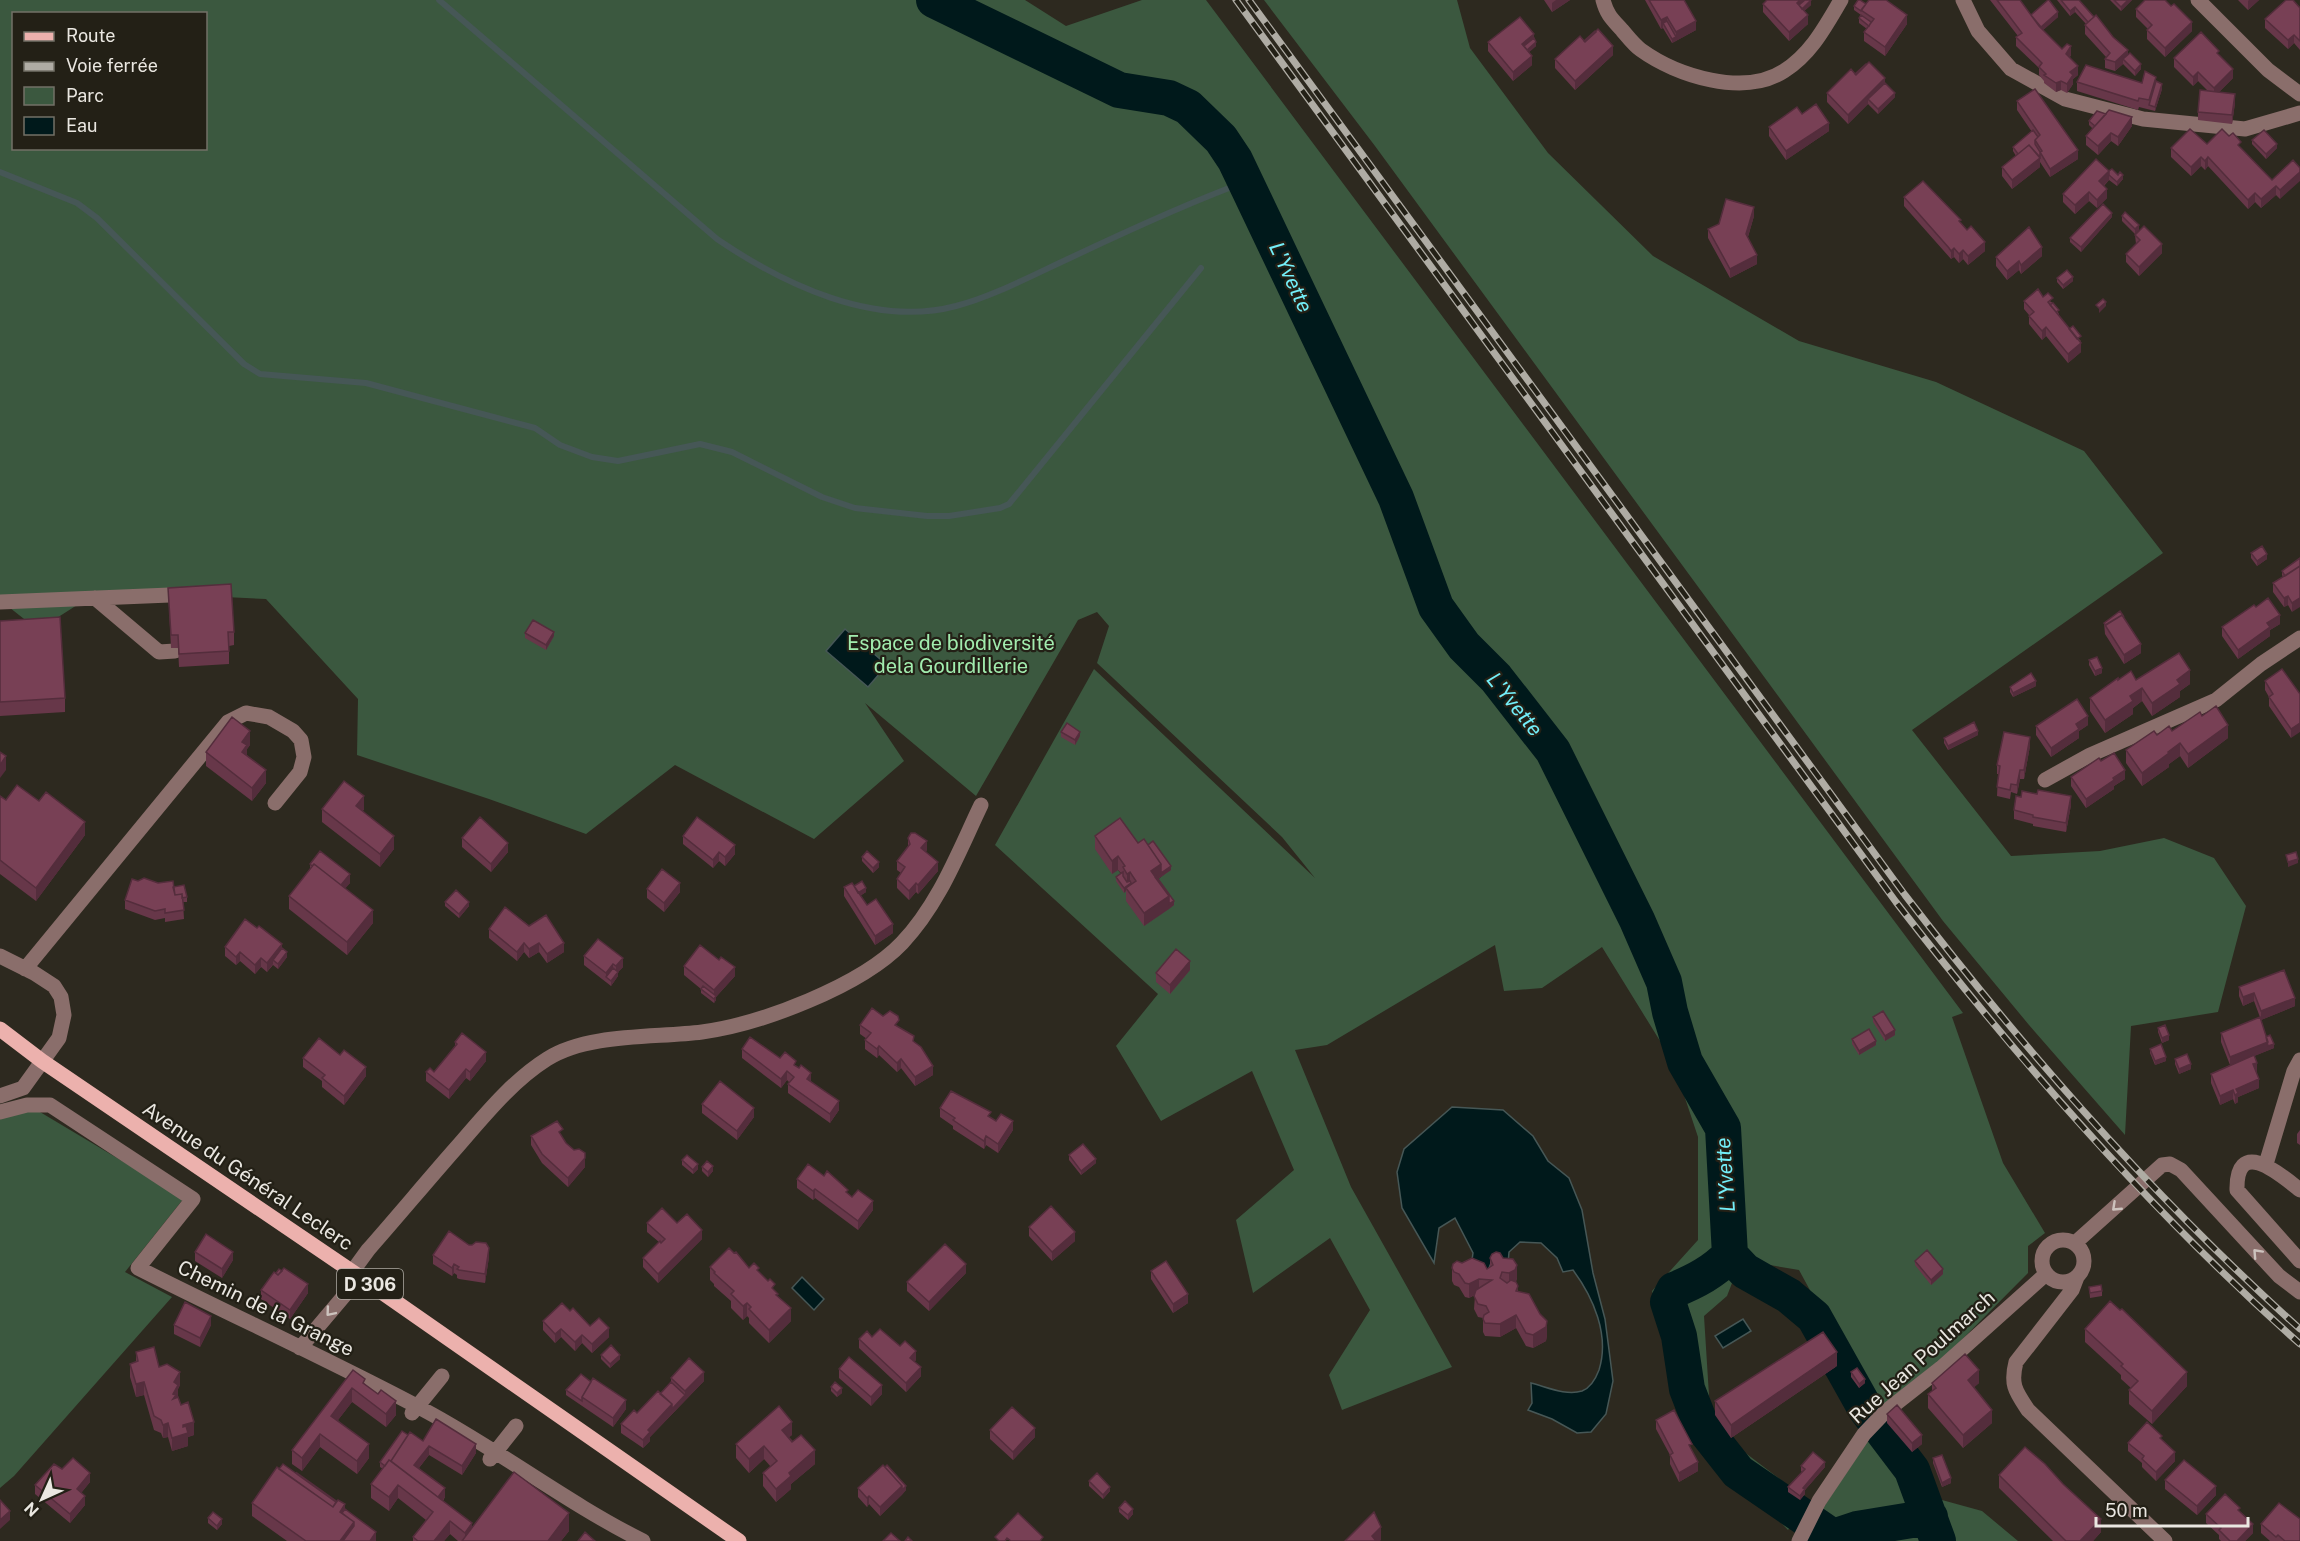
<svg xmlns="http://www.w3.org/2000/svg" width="2300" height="1541" font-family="'Public Sans',sans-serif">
  <rect width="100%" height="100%" fill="#2d291f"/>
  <path fill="#3b583f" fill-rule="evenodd" d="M 0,0 L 1025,0 L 1066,26 L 1142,0 L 1206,0 L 1963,1013 L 1952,1017 L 2003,1163 L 2045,1233 L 2028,1246 L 2028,1273 L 1881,1421 L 1942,1500 L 1982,1511 L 2018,1541 L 1801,1541 L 1881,1421 L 1799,1270 L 1741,1260 L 1727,1296 L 1704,1316 L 1710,1411 L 1739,1448 L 1810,1502 L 1788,1530 L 1687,1425 L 1652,1291 L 1698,1240 L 1698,1137 L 1673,1062 L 1602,947 L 1542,988 L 1504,991 L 1495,945 L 1327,1045 L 1295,1050 L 1351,1187 L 1452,1367 L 1342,1410 L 1329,1375 L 1370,1310 L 1330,1238 L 1253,1293 L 1236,1220 L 1294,1170 L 1252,1071 L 1161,1121 L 1116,1046 L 1158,994 L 995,845 L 1094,669 L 1315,878 L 1282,837 L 1097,663 L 1109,626 L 1097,612 L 1078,620 L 976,796 L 865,703 L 904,761 L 814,839 L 675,765 L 586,834 L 489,799 L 357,755 L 358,699 L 266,599 L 99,591 L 38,630 L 0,600 ZM 14,14 L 206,14 L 206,148 L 14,148 ZM 1153,846 L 1170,870 L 1156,881 L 1131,888 L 1118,870 L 1112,874 Z
    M 1264,0 L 1457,0 L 1470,48 L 1548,153 L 1653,256 L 1799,341 L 1936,382 L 2084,451 L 2163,553 L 1912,730 L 2011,856 L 2100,851 L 2164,838 L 2214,858 L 2246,906 L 2218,1012 L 2131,1026 L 2125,1135 L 2029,1025 L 1943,921 L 1375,146 Z
    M 23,1110 L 40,1112 L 184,1198 L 125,1272 L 172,1297 L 14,1476 L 0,1488 L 0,1116 Z"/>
  <path fill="#00191b" stroke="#465756" stroke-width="1.5" d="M 845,629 L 887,665 L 868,687 L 826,651 Z
    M 1452,1107 L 1503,1110 L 1533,1136 L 1548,1161 L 1569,1178 L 1582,1210 L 1593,1273 L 1605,1319 L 1613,1381 L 1606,1414 L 1591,1432 L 1577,1433 L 1552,1419 L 1528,1410 L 1532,1403 L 1531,1383 C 1547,1387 1566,1396 1582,1391 C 1590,1388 1596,1378 1599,1370 C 1610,1335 1593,1297 1573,1270 L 1563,1272 L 1557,1258 L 1541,1243 L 1520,1242 L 1509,1252 L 1508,1264 L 1491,1263 L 1487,1273 L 1471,1267 L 1473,1253 L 1455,1218 L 1439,1228 L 1434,1263 L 1402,1208 L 1397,1172 L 1404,1149 Z
    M 802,1277 L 824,1299 L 814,1310 L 792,1288 Z
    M 1743,1319 L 1751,1331 L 1723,1348 L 1715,1336 Z"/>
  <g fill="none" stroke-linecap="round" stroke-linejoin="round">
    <path stroke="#465756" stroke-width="6" d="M 439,0 L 717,239 C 783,284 874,328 956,306 C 992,297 1035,274 1070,258 C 1127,231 1185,204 1245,182
      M 0,172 L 77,203 L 97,218 L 244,364 L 260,374 L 366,383 L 535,428 L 560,445 L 592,457 L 618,461 L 700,444 L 732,452 L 822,497 L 855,508 L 927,516 L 949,516 L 1000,508 L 1009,504 L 1201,268
      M 1830,1541 L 1833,1537"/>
    <path stroke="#00191b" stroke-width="36" d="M 934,0 L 1119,90 L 1169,98 L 1188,107 L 1221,139 L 1235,160 L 1396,498 L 1436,607 L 1464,646 L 1496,678 L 1553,751 L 1637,920 L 1664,982 L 1670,1012 L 1685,1062 L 1723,1128 L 1730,1255 L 1745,1271 L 1789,1296 L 1814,1317 L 1865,1408 L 1912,1470 L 1938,1541
      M 1730,1255 C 1713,1272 1696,1281 1674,1290 L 1668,1302 L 1679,1336 L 1687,1389 L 1701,1425 L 1738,1472 L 1833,1537 L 1857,1529 L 1930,1517"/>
    <path stroke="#8a6e6b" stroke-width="15" d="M 1603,0 C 1607,15 1612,19 1622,30 C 1628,37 1634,45 1641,50 C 1677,76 1744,97 1784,71 C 1811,54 1825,27 1841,0
      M 1963,0 L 1978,31 L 2011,69 L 2065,99 L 2143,119 L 2245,129 L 2300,113
      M 2198,0 L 2268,70 L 2300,94
      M 95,598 L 159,652 L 175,651
      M 0,602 L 170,595
      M 2045,780 L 2090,755 L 2216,700 L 2261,664 L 2300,638
      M 0,956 L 34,973 L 54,986 L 61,997 L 64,1015 L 59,1038 L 23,1088 L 0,1096
      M 25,969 L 228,722 L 246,713 L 269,717 L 293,731 L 301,740 L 304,757 L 300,772 L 275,803
      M 0,1112 L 27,1105 L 50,1105 L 193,1199 L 138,1268 C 233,1316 330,1360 424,1410 C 499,1450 567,1503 643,1541
      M 2266,1164 L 2294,1071 L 2300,1060
      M 2300,1190 C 2280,1174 2236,1136 2237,1190 L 2300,1261
      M2042 1261a21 21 0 1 1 42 0a21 21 0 1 1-42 0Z
      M 2075,1243 L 2162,1165 L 2170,1164 L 2181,1170 L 2279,1276 L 2300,1292
      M 352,1272 L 368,1250 C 398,1216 427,1181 457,1147 C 484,1116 512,1081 547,1059 C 588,1033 655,1038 702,1032 C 761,1024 861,986 902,943 C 939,904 958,853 981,805
      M 2077,1277 L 2072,1290 L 2016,1362 C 2010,1385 2016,1392 2028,1410 L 2165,1541
      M 300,1348 L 360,1277
      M 412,1413 L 442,1376
      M 490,1459 L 516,1426
      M 1799,1541 L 1819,1501 L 1864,1434 L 1885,1412 L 1941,1368 L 2046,1274"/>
    <path stroke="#ecb1ad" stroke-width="15" d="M 0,1029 L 42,1061 L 360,1277 L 739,1541"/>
    <defs>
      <path id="rail" d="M 1236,0 L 1896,902 C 2018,1060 2150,1211 2300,1344
        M 1249,0 L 1905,895 C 2024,1050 2154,1198 2300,1329"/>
    </defs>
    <use href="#rail" stroke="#afaca4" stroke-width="7"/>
    <use href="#rail" stroke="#232016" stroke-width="4.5" stroke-dasharray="14" stroke-linecap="butt"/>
  </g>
  <path fill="#673749" d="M 1544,0 L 1570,0 L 1552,12 Z
    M 1645,0 L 1684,0 L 1696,30 L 1672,43 L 1663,28 L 1661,29 Z
    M 1990,0 L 2020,0 L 2031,15 L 2058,17 L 2043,30 L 2057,45 L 2071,55 L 2070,57 L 2078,75 L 2073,79 L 2073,84 L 2067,93 L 2061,90 L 2056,92 L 2044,83 L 2044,81 L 2039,75 L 2039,68 L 2016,46 L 2016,37 L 2018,36 Z
    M 2057,0 L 2079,0 L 2141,69 L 2135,76 L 2123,64 L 2115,71 L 2105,68 L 2105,59 L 2106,57 L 2085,34 L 2085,25 L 2086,24 L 2075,12 L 2070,16 Z
    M 2110,0 L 2132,0 L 2121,11 Z
    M 2238,0 L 2259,0 L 2248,10 Z
    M 1763,4 L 1811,5 L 1804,11 L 1808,24 L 1789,41 L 1763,12 Z
    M 1866,4 L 1907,24 L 1885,56 L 1864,41 L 1864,32 L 1867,29 L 1859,23 L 1859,18 L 1861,15 L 1854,10 L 1854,6 Z
    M 2300,8 L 2300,50 L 2294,43 L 2288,49 L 2265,28 L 2265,19 Z
    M 2136,9 L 2192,31 L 2165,57 L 2147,39 L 2147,30 L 2148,29 L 2136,17 Z
    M 1534,38 L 1536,46 L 1529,52 L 1532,65 L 1513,81 L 1488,51 L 1488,42 Z
    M 1584,41 L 1613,55 L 1575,90 L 1555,68 L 1555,59 Z
    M 2219,55 L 2233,78 L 2219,92 L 2235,103 L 2232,124 L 2198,120 L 2198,112 L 2208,91 L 2198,81 L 2193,86 L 2174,67 L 2174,58 Z
    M 1855,74 L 1885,83 L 1895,97 L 1878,114 L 1868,104 L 1848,124 L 1827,102 L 1827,93 Z
    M 2156,81 L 2162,89 L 2155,111 L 2139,107 L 2138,110 L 2077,91 L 2077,82 L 2142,83 Z
    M 2017,101 L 2078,159 L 2050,177 L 2040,162 L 2040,167 L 2012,189 L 2002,176 L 2002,167 L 2016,156 L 2013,151 L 2013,147 L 2032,132 L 2017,110 Z
    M 1801,113 L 1829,131 L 1786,160 L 1769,136 L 1769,127 Z
    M 2089,121 L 2132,126 L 2118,146 L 2111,141 L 2098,155 L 2086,145 L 2086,136 L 2093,129 L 2089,125 Z
    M 2252,140 L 2277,148 L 2266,159 L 2252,144 Z
    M 2207,144 L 2241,149 L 2272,180 L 2293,160 L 2280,199 L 2276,195 L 2261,208 L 2255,202 L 2248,209 L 2208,166 L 2205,170 L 2201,166 L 2191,176 L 2171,157 L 2171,148 Z
    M 2109,171 L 2123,179 L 2117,186 L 2109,180 L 2104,186 L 2107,198 L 2097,208 L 2089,201 L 2075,214 L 2063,202 L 2063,194 Z
    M 1904,197 L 1961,223 L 1985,251 L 1968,265 L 1963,259 L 1959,263 L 1954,257 L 1951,259 L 1904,206 Z
    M 1754,216 L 1748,237 L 1757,264 L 1730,278 L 1708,238 L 1708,229 Z
    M 2122,216 L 2139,230 L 2135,234 L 2122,221 Z
    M 2112,217 L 2081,252 L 2070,242 L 2070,238 Z
    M 2135,235 L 2162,253 L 2139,276 L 2126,262 L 2126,254 L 2136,244 Z
    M 2042,256 L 2021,274 L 2019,270 L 2007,280 L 1996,266 L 1996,257 Z
    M 2057,278 L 2073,281 L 2063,289 L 2057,282 Z
    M 2043,297 L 2053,303 L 2059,314 L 2058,315 L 2069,329 L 2081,341 L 2080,342 L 2081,352 L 2068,363 L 2046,336 L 2042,340 L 2029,324 L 2029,315 L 2024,309 L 2024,301 Z
    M 2251,553 L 2267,559 L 2257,566 L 2251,558 Z
    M 2300,558 L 2292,612 L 2288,605 L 2284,607 L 2273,592 L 2273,583 L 2283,577 L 2282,575 L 2282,571 Z
    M 168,588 L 234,632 L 234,645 L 229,646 L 229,664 L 179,667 L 178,648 L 171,648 Z
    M 2256,607 L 2280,624 L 2270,630 L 2270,636 L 2238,659 L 2222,636 L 2222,627 Z
    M 0,621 L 65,698 L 65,712 L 0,716 Z
    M 2104,623 L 2141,653 L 2124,664 L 2105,634 Z
    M 525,633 L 554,636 L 546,650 L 525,638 Z
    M 2089,660 L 2102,673 L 2095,676 L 2089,665 Z
    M 2118,680 L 2136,680 L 2190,684 L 2180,691 L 2180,697 L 2152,716 L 2142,701 L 2133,708 L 2133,714 L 2105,733 L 2090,711 L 2090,698 Z
    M 2265,681 L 2300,694 L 2291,738 L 2269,706 L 2269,697 L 2265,690 Z
    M 2036,686 L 2013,697 L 2010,692 L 2010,687 Z
    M 2202,716 L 2228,738 L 2188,768 L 2180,756 L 2169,764 L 2169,767 L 2142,786 L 2126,763 L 2126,750 L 2157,735 L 2172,731 Z
    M 2088,725 L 2079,731 L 2079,738 L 2051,757 L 2036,735 L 2036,726 Z
    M 1061,732 L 1080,736 L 1075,745 L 1061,737 Z
    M 1978,735 L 1948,750 L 1944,743 L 1944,738 Z
    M 250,745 L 247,749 L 247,755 L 266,783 L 252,801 L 206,766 L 206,752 Z
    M 2030,746 L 2024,779 L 2020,779 L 2017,794 L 2011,792 L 2010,799 L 1997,796 L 1998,774 L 1997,774 L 1997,765 Z
    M 2101,761 L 2125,779 L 2114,786 L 2114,789 L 2086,808 L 2071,786 L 2071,777 Z
    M 0,796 L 6,800 L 85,835 L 36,901 L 0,874 Z
    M 2071,805 L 2066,832 L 2033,826 L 2033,824 L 2014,819 L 2014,810 Z
    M 322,809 L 364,809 L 363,811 L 394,849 L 380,867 L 322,822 Z
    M 683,836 L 735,854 L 725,866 L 719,861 L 713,868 L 683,844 Z
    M 1095,836 L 1148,845 L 1171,870 L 1158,879 L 1174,905 L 1144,926 L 1126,901 L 1126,891 L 1124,893 L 1116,881 L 1116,877 L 1121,873 L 1118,870 L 1112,874 L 1095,849 Z
    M 462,838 L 508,852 L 491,872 L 462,847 Z
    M 908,838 L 927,850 L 926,851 L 938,871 L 918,894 L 916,892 L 909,900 L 897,888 L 897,879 L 901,873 L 897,870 L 897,861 L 908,847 Z
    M 862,857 L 879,867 L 873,873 L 862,861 Z
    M 310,864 L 350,883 L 345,888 L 373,923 L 347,955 L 289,909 L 289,896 L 310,870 Z
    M 138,881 L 173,887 L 187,897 L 187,902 L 183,902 L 184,919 L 165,922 L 165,918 L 155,920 L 125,909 L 125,900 Z
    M 854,886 L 866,892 L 860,896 L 867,905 L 893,933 L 875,945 L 844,896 L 844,887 Z
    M 647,889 L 680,892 L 664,912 L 647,898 Z
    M 445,902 L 469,906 L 459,918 L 445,906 Z
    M 505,907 L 564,952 L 547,963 L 539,952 L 529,958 L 524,952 L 517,961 L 489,938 L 489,929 Z
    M 225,947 L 282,948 L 287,957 L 278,969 L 273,965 L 267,972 L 261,967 L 255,974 L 240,961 L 236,965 L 225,956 Z
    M 584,956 L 623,958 L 623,967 L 618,972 L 618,976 L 611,986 L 584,965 Z
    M 684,966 L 735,976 L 716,997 L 716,1000 L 714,1003 L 701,993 L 701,989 L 684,975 Z
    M 1190,970 L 1170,994 L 1156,982 L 1156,973 Z
    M 2239,987 L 2295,1006 L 2261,1020 L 2254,1001 L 2243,1006 L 2239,996 Z
    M 1873,1017 L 1895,1035 L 1885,1041 L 1873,1022 Z
    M 860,1025 L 899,1027 L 914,1042 L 933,1075 L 915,1086 L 901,1068 L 897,1072 L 879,1055 L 877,1058 L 865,1049 L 865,1040 L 867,1039 L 860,1034 Z
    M 2158,1028 L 2169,1040 L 2162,1043 L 2158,1032 Z
    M 2221,1033 L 2266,1037 L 2274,1048 L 2254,1056 L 2259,1088 L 2238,1097 L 2238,1102 L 2235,1104 L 2233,1099 L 2220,1105 L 2211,1083 L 2211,1074 L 2230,1065 L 2221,1042 Z
    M 1852,1039 L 1876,1045 L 1859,1055 L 1852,1044 Z
    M 455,1042 L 486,1061 L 470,1081 L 466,1078 L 449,1099 L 426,1081 L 426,1072 L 434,1072 L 455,1046 Z
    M 742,1049 L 780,1058 L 796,1066 L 839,1110 L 830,1123 L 788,1093 L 788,1084 L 790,1083 L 787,1080 L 781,1088 L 742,1058 Z
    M 2150,1049 L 2166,1061 L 2155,1065 L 2150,1053 Z
    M 303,1058 L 366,1076 L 344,1105 L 322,1087 L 322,1081 L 303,1067 Z
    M 2175,1059 L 2191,1069 L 2179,1074 L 2175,1064 Z
    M 702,1104 L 754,1117 L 737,1140 L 702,1113 Z
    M 940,1108 L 991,1118 L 1013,1130 L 998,1153 L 986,1145 L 984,1149 L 953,1129 L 953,1126 L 940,1117 Z
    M 2300,1130 L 2300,1145 L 2297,1143 L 2297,1134 Z
    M 531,1136 L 563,1138 L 566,1143 L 574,1150 L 585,1167 L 568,1187 L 542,1163 L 531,1145 Z
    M 1069,1155 L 1096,1163 L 1081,1175 L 1069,1160 Z
    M 682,1160 L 698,1169 L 693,1174 L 682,1165 Z
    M 702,1167 L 713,1171 L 708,1177 L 702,1171 Z
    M 797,1179 L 848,1194 L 873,1210 L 858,1230 L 815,1198 L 813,1200 L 797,1188 Z
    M 647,1223 L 677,1223 L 702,1239 L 658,1283 L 643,1267 L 643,1258 L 659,1242 L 647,1232 Z
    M 1029,1227 L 1075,1241 L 1052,1261 L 1029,1236 Z
    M 469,1245 L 472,1245 L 489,1257 L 485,1283 L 459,1279 L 457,1278 L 457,1275 L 454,1273 L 452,1276 L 433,1264 L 433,1255 Z
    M 195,1252 L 233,1260 L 222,1278 L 195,1261 Z
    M 1490,1258 L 1503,1258 L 1517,1278 L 1516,1282 L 1518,1291 L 1547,1335 L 1546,1341 L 1533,1348 L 1526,1346 L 1516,1328 L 1500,1337 L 1485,1336 L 1483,1332 L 1483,1318 L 1478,1317 L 1474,1309 L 1475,1295 L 1469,1298 L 1465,1297 L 1459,1287 L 1454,1285 L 1452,1281 L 1452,1268 L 1487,1269 L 1490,1267 Z
    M 1915,1261 L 1943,1274 L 1931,1285 L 1915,1265 Z
    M 710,1267 L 749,1268 L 759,1272 L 775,1292 L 791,1321 L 769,1343 L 749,1323 L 749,1318 L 747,1316 L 743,1320 L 731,1308 L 731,1301 L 714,1286 L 714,1284 L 710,1280 Z
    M 1151,1271 L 1188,1303 L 1173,1313 L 1151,1279 Z
    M 966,1273 L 929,1311 L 907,1291 L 907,1282 Z
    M 2089,1287 L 2102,1291 L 2102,1296 L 2090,1298 Z
    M 261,1290 L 308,1293 L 290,1319 L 261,1299 Z
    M 570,1311 L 590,1326 L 609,1337 L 592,1353 L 582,1343 L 575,1351 L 561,1337 L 555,1343 L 543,1330 L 543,1321 Z
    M 174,1325 L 211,1325 L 200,1347 L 174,1334 Z
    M 2085,1329 L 2187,1386 L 2152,1424 L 2129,1404 L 2129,1390 L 2131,1388 L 2121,1379 L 2121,1375 L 2085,1342 Z
    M 872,1337 L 900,1346 L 916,1360 L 914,1362 L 921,1376 L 906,1392 L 859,1348 L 859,1339 Z
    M 136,1352 L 159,1367 L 180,1385 L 178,1389 L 178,1397 L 194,1435 L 188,1437 L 188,1446 L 172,1451 L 168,1437 L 163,1438 L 161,1433 L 154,1430 L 144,1395 L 136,1397 L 130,1377 L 130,1364 L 136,1362 Z
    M 601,1355 L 620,1359 L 610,1368 L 601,1359 Z
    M 1837,1366 L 1731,1438 L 1715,1415 L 1715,1401 Z
    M 839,1369 L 882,1394 L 871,1406 L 839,1378 Z
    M 353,1370 L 365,1384 L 396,1415 L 386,1427 L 352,1402 L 338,1420 L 369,1458 L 357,1474 L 320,1447 L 302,1471 L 292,1464 L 292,1450 Z
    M 1851,1372 L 1865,1383 L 1859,1388 L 1851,1377 Z
    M 671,1378 L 704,1381 L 650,1437 L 650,1441 L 643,1448 L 621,1433 L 621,1424 L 637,1413 L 660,1394 L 671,1382 Z
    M 1932,1383 L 1979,1383 L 1974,1387 L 1992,1423 L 1963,1448 L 1928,1408 L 1928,1394 L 1932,1391 Z
    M 831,1387 L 842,1393 L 837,1397 L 831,1391 Z
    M 566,1390 L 626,1409 L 613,1427 L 566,1395 Z
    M 1887,1414 L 1922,1444 L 1912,1452 L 1887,1423 Z
    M 1656,1420 L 1698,1471 L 1679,1482 L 1670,1464 L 1670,1455 L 1656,1429 Z
    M 990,1430 L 1035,1437 L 1013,1460 L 990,1439 Z
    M 408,1435 L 423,1441 L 476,1453 L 462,1475 L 429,1455 L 419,1468 L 445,1497 L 443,1501 L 472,1528 L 569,1531 L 561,1541 L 458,1541 L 450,1534 L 444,1541 L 413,1541 L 413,1537 L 426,1520 L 398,1498 L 389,1511 L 371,1498 L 371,1484 L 383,1469 L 380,1467 L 380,1462 Z
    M 792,1435 L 789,1437 L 815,1464 L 791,1484 L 791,1489 L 776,1502 L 763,1486 L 763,1473 L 771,1467 L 764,1459 L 749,1473 L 736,1458 L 736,1444 Z
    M 2162,1440 L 2175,1461 L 2156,1481 L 2142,1467 L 2142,1463 L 2128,1451 L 2128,1443 Z
    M 1933,1458 L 1951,1483 L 1942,1487 L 1933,1463 Z
    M 1801,1466 L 1825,1467 L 1805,1490 L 1805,1494 L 1800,1500 L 1788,1492 L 1788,1487 L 1802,1472 L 1801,1471 Z
    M 62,1469 L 90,1482 L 81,1493 L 85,1505 L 70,1523 L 35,1494 L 35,1485 Z
    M 1999,1475 L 2101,1532 L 2093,1541 L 2053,1541 L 1999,1488 Z
    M 2165,1480 L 2216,1495 L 2197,1515 L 2165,1489 Z
    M 1089,1481 L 1110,1491 L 1103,1499 L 1089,1486 Z
    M 858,1488 L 906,1490 L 880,1516 L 869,1504 L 867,1507 L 858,1497 Z
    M 252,1503 L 345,1509 L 376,1541 L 287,1541 L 252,1516 Z
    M 1119,1508 L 1133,1514 L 1128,1520 L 1119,1512 Z
    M 2240,1512 L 2253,1533 L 2245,1541 L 2221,1541 L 2219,1539 L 2219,1535 L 2206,1523 L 2206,1514 Z
    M 208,1518 L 222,1524 L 217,1530 L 208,1523 Z
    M 2261,1524 L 2300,1541 L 2270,1541 L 2261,1533 Z"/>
  <path fill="#542d3c" d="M 1556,0 L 1570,0 L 1552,12 L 1552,3 Z
    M 1800,0 L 1808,0 L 1799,10 L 1797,3 Z
    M 1811,0 L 1811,5 L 1800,15 L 1800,11 Z
    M 2128,0 L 2132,0 L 2121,11 L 2121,7 Z
    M 2249,0 L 2259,0 L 2248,10 L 2248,1 Z
    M 2075,7 L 2075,12 L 2070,16 L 2070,11 Z
    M 2058,12 L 2058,17 L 2041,32 L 2041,27 Z
    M 1808,15 L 1808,24 L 1789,41 L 1789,32 Z
    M 1907,15 L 1907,24 L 1885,56 L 1885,47 Z
    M 1667,17 L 1667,26 L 1663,23 L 1663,28 L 1661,29 L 1661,20 Z
    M 1696,21 L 1696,30 L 1676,41 L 1676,32 Z
    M 2192,22 L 2192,31 L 2165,57 L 2165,48 Z
    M 1534,34 L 1534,43 L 1524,51 L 1522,44 Z
    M 2294,35 L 2294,43 L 2288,49 L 2288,40 Z
    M 1676,37 L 1676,41 L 1672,43 L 1672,39 Z
    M 1536,42 L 1536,46 L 1525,56 L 1525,51 Z
    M 1613,46 L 1613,55 L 1575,90 L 1575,81 Z
    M 2071,46 L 2071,55 L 2066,62 L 2066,54 Z
    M 2128,50 L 2128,59 L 2123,59 L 2123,64 L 2115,71 L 2115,62 Z
    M 1532,56 L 1532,65 L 1513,81 L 1513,72 Z
    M 2141,64 L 2141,69 L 2135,76 L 2135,71 Z
    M 2078,66 L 2078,75 L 2073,79 L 2073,84 L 2067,93 L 2067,84 L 2070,72 Z
    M 2233,69 L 2233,78 L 2214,97 L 2214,88 Z
    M 2198,72 L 2198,81 L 2193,86 L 2193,77 Z
    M 1885,78 L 1885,87 L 1868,99 L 1868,104 L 1848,124 L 1848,115 Z
    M 2061,81 L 2061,90 L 2056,92 L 2056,83 Z
    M 2162,84 L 2162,89 L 2155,111 L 2155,107 Z
    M 1895,93 L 1895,97 L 1878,114 L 1878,109 Z
    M 2235,94 L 2235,103 L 2232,124 L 2232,115 Z
    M 2132,117 L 2132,126 L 2118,146 L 2118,137 Z
    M 1829,123 L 1829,131 L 1786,160 L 1786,151 Z
    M 2111,133 L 2111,141 L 2098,155 L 2098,146 Z
    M 2277,144 L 2277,148 L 2266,159 L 2266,154 Z
    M 2078,150 L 2078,159 L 2050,177 L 2050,169 Z
    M 2201,157 L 2201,166 L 2191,176 L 2191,167 Z
    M 2208,157 L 2208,166 L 2205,170 L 2205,161 Z
    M 2040,158 L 2040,167 L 2012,189 L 2012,180 Z
    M 2109,171 L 2109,180 L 2099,190 L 2099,181 Z
    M 2300,172 L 2300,181 L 2280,199 L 2280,190 Z
    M 2123,175 L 2123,179 L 2117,186 L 2117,182 Z
    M 2276,186 L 2276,195 L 2261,208 L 2261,199 Z
    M 2107,189 L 2107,198 L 2097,208 L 2097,200 Z
    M 2089,192 L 2089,201 L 2075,214 L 2075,205 Z
    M 2255,193 L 2255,202 L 2248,209 L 2248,200 Z
    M 1754,207 L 1754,216 L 1746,243 L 1746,234 Z
    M 2112,213 L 2112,217 L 2081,252 L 2081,247 Z
    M 2139,225 L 2139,230 L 2135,234 L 2135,229 Z
    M 1985,242 L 1985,251 L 1968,265 L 1968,256 Z
    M 2162,244 L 2162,253 L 2139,276 L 2139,267 Z
    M 2042,247 L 2042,256 L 2021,274 L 2021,265 Z
    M 1954,248 L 1954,257 L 1951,259 L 1951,251 Z
    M 1963,250 L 1963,259 L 1959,263 L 1959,254 Z
    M 1757,255 L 1757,264 L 1730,278 L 1730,269 Z
    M 2019,261 L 2019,270 L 2007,280 L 2007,271 Z
    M 2073,277 L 2073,281 L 2063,289 L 2063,285 Z
    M 2106,302 L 2106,306 L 2099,313 L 2099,308 Z
    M 2046,327 L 2046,336 L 2042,340 L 2042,331 Z
    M 2081,343 L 2081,352 L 2068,363 L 2068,354 Z
    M 2267,554 L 2267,559 L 2257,566 L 2257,561 Z
    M 2288,596 L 2288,605 L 2284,607 L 2284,598 Z
    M 2300,598 L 2300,607 L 2292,612 L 2292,603 Z
    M 2280,615 L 2280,624 L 2270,630 L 2270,636 L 2238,659 L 2238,650 L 2267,623 Z
    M 554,632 L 554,636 L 546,650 L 546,645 Z
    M 2141,644 L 2141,653 L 2124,664 L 2124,655 Z
    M 2102,668 L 2102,673 L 2095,676 L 2095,671 Z
    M 2190,670 L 2190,684 L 2180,691 L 2180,697 L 2152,716 L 2152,703 L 2177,680 Z
    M 2036,681 L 2036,686 L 2013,697 L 2013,693 Z
    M 2142,688 L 2142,701 L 2133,708 L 2133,714 L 2105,733 L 2105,720 L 2130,696 Z
    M 2088,716 L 2088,725 L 2079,731 L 2079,738 L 2051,757 L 2051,748 L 2076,724 Z
    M 2300,723 L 2300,732 L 2291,738 L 2291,729 Z
    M 2228,725 L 2228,738 L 2188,768 L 2188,754 Z
    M 250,731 L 250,745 L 247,749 L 247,759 L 242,765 L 242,742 Z
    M 1978,731 L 1978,735 L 1948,750 L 1948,746 Z
    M 1080,732 L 1080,736 L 1075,745 L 1075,740 Z
    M 2030,737 L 2030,746 L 2024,779 L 2024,770 Z
    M 2180,743 L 2180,756 L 2169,764 L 2169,767 L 2142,786 L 2142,773 Z
    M 6,756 L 6,770 L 0,778 L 0,765 Z
    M 266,770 L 266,783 L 252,801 L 252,788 Z
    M 2020,770 L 2020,779 L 2017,794 L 2017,785 Z
    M 2125,770 L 2125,779 L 2114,786 L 2114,789 L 2086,808 L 2086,799 Z
    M 364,796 L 364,809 L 356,819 L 356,806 Z
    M 2071,796 L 2071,805 L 2066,832 L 2066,823 Z
    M 85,822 L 85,835 L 36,901 L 36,888 Z
    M 394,836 L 394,849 L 380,867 L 380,854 Z
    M 927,841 L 927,850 L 921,857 L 921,848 Z
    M 508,843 L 508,852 L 491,872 L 491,864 Z
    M 735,845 L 735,854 L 725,866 L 725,857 Z
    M 719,852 L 719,861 L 713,868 L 713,860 Z
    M 1118,856 L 1118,870 L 1112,874 L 1112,861 Z
    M 2298,859 L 2298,863 L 2288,867 L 2288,862 Z
    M 879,862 L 879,867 L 873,873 L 873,868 Z
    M 938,862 L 938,871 L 918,894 L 918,885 Z
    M 1161,864 L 1171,866 L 1171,870 L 1153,882 L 1151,871 Z
    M 1130,872 L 1130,885 L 1131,883 L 1126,888 L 1126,891 L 1124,893 L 1124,888 L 1127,886 L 1127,874 Z
    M 350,874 L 350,883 L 339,896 L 339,887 Z
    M 680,883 L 680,892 L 664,912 L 664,903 Z
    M 916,883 L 916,892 L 909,900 L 909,891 Z
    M 866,888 L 866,892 L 856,898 L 856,894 Z
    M 1169,896 L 1169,909 L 1144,926 L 1144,913 Z
    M 1174,901 L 1174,905 L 1169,909 L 1169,904 Z
    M 469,902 L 469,906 L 459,918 L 459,914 Z
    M 373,910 L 373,923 L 347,955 L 347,942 Z
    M 893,924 L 893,933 L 875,945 L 875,936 Z
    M 524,943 L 524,952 L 517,961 L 517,952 Z
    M 539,943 L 539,952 L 529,958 L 529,949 Z
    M 564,943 L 564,952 L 547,963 L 547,954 Z
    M 282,944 L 282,953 L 273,960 L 273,964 L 267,972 L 267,963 Z
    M 240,952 L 240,961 L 236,965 L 236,957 Z
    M 287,952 L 287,957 L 278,969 L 278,964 Z
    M 261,958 L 261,967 L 255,974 L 255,965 Z
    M 623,958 L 623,967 L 618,972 L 618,976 L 611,986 L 611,981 L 616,974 L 616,966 Z
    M 1190,961 L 1190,970 L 1170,994 L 1170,985 Z
    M 613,964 L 613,972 L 606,977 L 606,973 Z
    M 735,967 L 735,976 L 716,997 L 716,1000 L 714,1003 L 714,990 Z
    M 2254,993 L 2254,1001 L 2243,1006 L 2243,997 Z
    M 2295,998 L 2295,1006 L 2261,1020 L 2261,1011 Z
    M 1895,1030 L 1895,1035 L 1885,1041 L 1885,1036 Z
    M 2169,1035 L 2169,1040 L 2162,1043 L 2162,1038 Z
    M 1876,1041 L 1876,1045 L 1859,1055 L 1859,1051 Z
    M 2268,1042 L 2274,1044 L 2274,1048 L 2230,1066 L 2230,1057 Z
    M 879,1046 L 879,1055 L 877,1058 L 877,1049 Z
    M 486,1052 L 486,1061 L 470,1081 L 470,1072 Z
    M 2166,1057 L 2166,1061 L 2155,1065 L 2155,1061 Z
    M 901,1059 L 901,1068 L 897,1072 L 897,1063 Z
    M 2257,1063 L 2257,1072 L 2253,1073 L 2253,1064 Z
    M 2191,1064 L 2191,1069 L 2179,1074 L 2179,1069 Z
    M 933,1066 L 933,1075 L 915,1086 L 915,1077 Z
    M 366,1067 L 366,1076 L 344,1105 L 344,1096 Z
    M 466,1069 L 466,1078 L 449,1099 L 449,1090 Z
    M 787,1071 L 787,1080 L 781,1088 L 781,1079 Z
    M 811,1073 L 811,1082 L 807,1079 Z
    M 2259,1079 L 2259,1088 L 2238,1097 L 2238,1102 L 2235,1104 L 2235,1095 L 2236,1089 Z
    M 2233,1090 L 2233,1099 L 2220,1105 L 2220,1096 Z
    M 839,1101 L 839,1110 L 830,1123 L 830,1114 Z
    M 754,1108 L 754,1117 L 737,1140 L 737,1131 Z
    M 1013,1121 L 1013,1130 L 998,1153 L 998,1144 Z
    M 986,1136 L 986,1145 L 984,1149 L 984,1141 Z
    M 585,1158 L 585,1167 L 568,1187 L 568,1178 Z
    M 1096,1159 L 1096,1163 L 1081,1175 L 1081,1171 Z
    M 698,1164 L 698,1169 L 693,1174 L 693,1170 Z
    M 713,1166 L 713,1171 L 708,1177 L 708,1172 Z
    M 815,1189 L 815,1198 L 813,1200 L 813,1191 Z
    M 873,1201 L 873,1210 L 858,1230 L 858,1221 Z
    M 702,1230 L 702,1239 L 658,1283 L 658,1274 Z
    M 1075,1232 L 1075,1241 L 1052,1261 L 1052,1252 Z
    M 489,1248 L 489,1257 L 485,1283 L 485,1274 Z
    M 233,1252 L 233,1260 L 222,1278 L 222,1269 Z
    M 454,1264 L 454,1273 L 452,1276 L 452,1268 Z
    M 966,1264 L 966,1273 L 929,1311 L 929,1302 Z
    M 1517,1265 L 1517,1278 L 1515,1283 L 1509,1287 L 1509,1273 Z
    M 1943,1269 L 1943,1274 L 1931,1285 L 1931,1280 Z
    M 1479,1279 L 1479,1292 L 1469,1298 L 1469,1284 Z
    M 308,1284 L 308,1293 L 290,1319 L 290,1310 Z
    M 1188,1294 L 1188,1303 L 1173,1313 L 1173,1304 Z
    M 747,1303 L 747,1316 L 743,1320 L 743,1306 Z
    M 791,1308 L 791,1321 L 769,1343 L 769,1330 Z
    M 1516,1315 L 1516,1328 L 1500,1337 L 1500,1324 Z
    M 211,1316 L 211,1325 L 200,1347 L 200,1338 Z
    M 1547,1321 L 1547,1335 L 1546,1341 L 1533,1348 L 1533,1335 Z
    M 609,1328 L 609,1337 L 592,1353 L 592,1344 Z
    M 561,1329 L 561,1337 L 555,1343 L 555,1334 Z
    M 582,1335 L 582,1343 L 575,1351 L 575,1342 Z
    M 916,1351 L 916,1360 L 910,1367 L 910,1358 Z
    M 1837,1352 L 1837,1366 L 1731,1438 L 1731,1425 Z
    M 620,1355 L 620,1359 L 610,1368 L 610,1364 Z
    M 921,1367 L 921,1376 L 906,1392 L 906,1383 Z
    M 1979,1370 L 1979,1383 L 1968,1393 L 1968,1380 Z
    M 180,1372 L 180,1385 L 178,1389 L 178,1398 L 173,1406 L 173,1394 L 174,1382 Z
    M 704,1372 L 704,1381 L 650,1437 L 650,1441 L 643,1448 L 643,1440 L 648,1430 L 672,1404 L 685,1395 L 685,1391 Z
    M 2187,1372 L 2187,1386 L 2152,1424 L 2152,1411 Z
    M 1865,1379 L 1865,1383 L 1859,1388 L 1859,1384 Z
    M 144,1382 L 144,1395 L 136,1397 L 136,1384 Z
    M 882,1385 L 882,1394 L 871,1406 L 871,1397 Z
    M 352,1388 L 352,1402 L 331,1429 L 331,1416 Z
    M 842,1388 L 842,1393 L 837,1397 L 837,1393 Z
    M 626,1400 L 626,1409 L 613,1427 L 613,1418 Z
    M 396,1401 L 396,1415 L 386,1427 L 386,1414 Z
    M 1992,1410 L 1992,1423 L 1963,1448 L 1963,1435 Z
    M 194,1422 L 194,1435 L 188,1437 L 188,1446 L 172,1451 L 172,1438 L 183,1425 Z
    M 792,1422 L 792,1435 L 782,1443 L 782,1430 Z
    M 168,1423 L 168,1437 L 163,1438 L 163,1425 Z
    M 1035,1428 L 1035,1437 L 1013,1460 L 1013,1452 Z
    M 320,1434 L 320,1447 L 302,1471 L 302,1458 Z
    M 1922,1435 L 1922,1444 L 1912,1452 L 1912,1443 Z
    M 369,1444 L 369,1458 L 357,1474 L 357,1461 Z
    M 476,1444 L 476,1453 L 462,1475 L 462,1466 Z
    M 429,1446 L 429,1455 L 414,1474 L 414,1465 Z
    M 764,1446 L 764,1459 L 749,1473 L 749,1459 Z
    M 815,1450 L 815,1464 L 791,1484 L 791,1489 L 776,1502 L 776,1489 L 789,1473 Z
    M 2175,1452 L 2175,1461 L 2156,1481 L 2156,1472 Z
    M 1698,1462 L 1698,1471 L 1679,1482 L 1679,1473 Z
    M 1825,1462 L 1825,1467 L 1805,1490 L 1805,1494 L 1800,1500 L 1800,1496 L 1803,1488 Z
    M 90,1473 L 90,1482 L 77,1498 L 77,1489 Z
    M 1951,1478 L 1951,1483 L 1942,1487 L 1942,1483 Z
    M 398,1485 L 398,1498 L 389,1511 L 389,1497 Z
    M 902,1486 L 902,1495 L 880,1516 L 880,1507 Z
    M 906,1486 L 906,1490 L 902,1495 L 902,1490 Z
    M 2216,1486 L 2216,1495 L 2197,1515 L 2197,1506 Z
    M 1110,1487 L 1110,1491 L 1103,1499 L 1103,1495 Z
    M 445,1488 L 445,1497 L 436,1508 L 436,1500 Z
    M 85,1496 L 85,1505 L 70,1523 L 70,1514 Z
    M 869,1496 L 869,1504 L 867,1507 L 867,1498 Z
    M 345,1504 L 345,1517 L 340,1512 Z
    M 1133,1509 L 1133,1514 L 1128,1520 L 1128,1515 Z
    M 10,1511 L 10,1520 L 0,1529 L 0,1520 Z
    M 569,1513 L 569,1531 L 561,1541 L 548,1541 Z
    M 222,1519 L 222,1524 L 217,1530 L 217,1526 Z
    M 2101,1519 L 2101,1532 L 2093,1541 L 2080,1541 Z
    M 450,1521 L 450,1534 L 444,1541 L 434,1541 Z
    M 354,1522 L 354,1535 L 350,1541 L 340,1541 Z
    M 472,1523 L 472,1536 L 465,1541 L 465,1533 Z
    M 2253,1524 L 2253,1533 L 2245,1541 L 2237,1541 Z
    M 1381,1527 L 1381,1540 L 1380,1541 L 1372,1541 L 1372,1536 Z
    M 376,1532 L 376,1541 L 370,1541 Z"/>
  <path fill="#784055" stroke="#542d3c" stroke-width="1.5" d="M 1649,0 L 1684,0 L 1696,21 L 1676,32 L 1667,17 L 1661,20 Z
    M 1767,0 L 1800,0 L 1797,3 L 1808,15 L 1789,32 L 1763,4 Z
    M 1805,0 L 1811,0 L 1802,9 L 1799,5 Z
    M 1858,0 L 1860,0 L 1866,4 L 1861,11 L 1854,6 Z
    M 1869,0 L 1886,0 L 1907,15 L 1885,47 L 1864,32 L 1874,19 L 1861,10 Z
    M 1997,0 L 2020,0 L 2039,26 L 2062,49 L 2067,44 L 2071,46 L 2066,54 L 2078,66 L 2070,72 L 2073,75 L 2067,84 L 2061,81 L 2056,83 L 2044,75 L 2046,74 L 2039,67 L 2042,63 L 2016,37 L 2022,33 Z
    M 2048,0 L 2049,0 L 2058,12 L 2041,27 L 2031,15 Z
    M 2061,0 L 2079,0 L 2094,17 L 2088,22 L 2075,7 L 2070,11 Z
    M 2114,0 L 2128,0 L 2121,7 Z
    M 2145,0 L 2165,0 L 2171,6 L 2174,4 L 2192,22 L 2165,48 L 2147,30 L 2152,25 L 2136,9 Z
    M 2286,0 L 2293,0 L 2300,8 L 2300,41 L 2294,35 L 2288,40 L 2265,19 Z
    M 1861,15 L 1871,22 L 1869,26 L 1859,18 Z
    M 2096,15 L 2113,37 L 2128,50 L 2115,62 L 2105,59 L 2110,53 L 2085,25 Z
    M 1520,17 L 1534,34 L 1522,44 L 1532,56 L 1513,72 L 1488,42 Z
    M 1667,21 L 1676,37 L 1672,39 L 1663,23 Z
    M 1598,29 L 1613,46 L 1575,81 L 1555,59 L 1580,36 L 1585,42 Z
    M 1595,31 L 1596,32 L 1585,42 L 1584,41 Z
    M 2201,32 L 2219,51 L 2217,53 L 2233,69 L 2214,88 L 2198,72 L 2193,77 L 2174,58 Z
    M 1534,38 L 1536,42 L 1527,50 L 1524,46 Z
    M 2130,53 L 2141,64 L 2135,71 L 2123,59 Z
    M 1869,62 L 1885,78 L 1848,115 L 1827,93 L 1851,69 L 1856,75 Z
    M 1866,64 L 1867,64 L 1856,75 L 1855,74 Z
    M 2086,65 L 2142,83 L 2145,71 L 2156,77 L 2149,100 L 2139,98 L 2138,101 L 2077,82 Z
    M 2156,81 L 2162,84 L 2155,107 L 2149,105 Z
    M 1885,83 L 1895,93 L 1878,109 L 1868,99 Z
    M 2035,89 L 2078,150 L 2050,169 L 2040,152 L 2042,151 L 2035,140 L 2040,135 L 2017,101 Z
    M 2200,90 L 2235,94 L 2232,115 L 2198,112 Z
    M 1816,104 L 1829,123 L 1786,151 L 1769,127 L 1797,107 L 1802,114 Z
    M 2109,110 L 2132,117 L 2118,137 L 2111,133 L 2098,146 L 2086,136 Z
    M 2097,111 L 2106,114 L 2095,126 L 2089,121 Z
    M 2190,129 L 2207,144 L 2222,129 L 2229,136 L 2233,133 L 2241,142 L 2238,145 L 2272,180 L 2293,160 L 2300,168 L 2300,172 L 2280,190 L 2276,186 L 2261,199 L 2255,193 L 2248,200 L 2208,157 L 2205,161 L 2201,157 L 2191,167 L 2171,148 Z
    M 2033,130 L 2038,137 L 2035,140 L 2035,144 L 2040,152 L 2040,157 L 2029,145 L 2018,154 L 2013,147 Z
    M 2264,130 L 2277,144 L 2266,154 L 2252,140 Z
    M 2029,145 L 2040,158 L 2012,180 L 2002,167 Z
    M 2096,159 L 2109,171 L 2099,181 L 2107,189 L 2097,200 L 2089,192 L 2075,205 L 2063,194 Z
    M 2112,169 L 2118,175 L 2120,172 L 2123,175 L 2117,182 L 2109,175 L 2109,171 Z
    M 1923,181 L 1961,220 L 1959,221 L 1967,230 L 1971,226 L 1985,242 L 1968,256 L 1963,250 L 1959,254 L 1954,248 L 1951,251 L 1949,248 L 1904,197 Z
    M 1726,199 L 1754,207 L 1746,234 L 1757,255 L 1730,269 L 1708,229 L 1719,224 Z
    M 2103,204 L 2112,213 L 2081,247 L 2070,238 Z
    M 2125,212 L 2139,225 L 2135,229 L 2122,216 Z
    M 2144,226 L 2162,244 L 2139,267 L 2126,254 L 2140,240 L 2135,235 Z
    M 2029,227 L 2042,247 L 2021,265 L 2019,261 L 2007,271 L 1996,257 Z
    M 2067,270 L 2073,277 L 2063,285 L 2057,278 Z
    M 2038,289 L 2043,297 L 2048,293 L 2053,298 L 2048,302 L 2081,343 L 2068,354 L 2046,327 L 2042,331 L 2029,316 L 2034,312 L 2024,301 Z
    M 2103,299 L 2106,302 L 2099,308 L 2096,305 Z
    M 2053,303 L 2059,310 L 2056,312 L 2050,305 Z
    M 2073,326 L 2081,336 L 2077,339 L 2069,329 Z
    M 2262,546 L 2267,554 L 2257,561 L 2251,553 Z
    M 2300,558 L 2300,566 L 2285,576 L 2282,571 Z
    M 2300,566 L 2300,598 L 2292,603 L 2288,596 L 2284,598 L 2273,583 Z
    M 231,584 L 234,632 L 228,632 L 229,651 L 179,654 L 178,635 L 171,635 L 168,588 Z
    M 2268,598 L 2280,615 L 2267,623 L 2270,627 L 2238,650 L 2222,627 L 2254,605 L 2256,607 Z
    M 2120,611 L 2124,617 L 2122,615 L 2106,625 L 2104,623 Z
    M 2122,615 L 2141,644 L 2124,655 L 2105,625 Z
    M 60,617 L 65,698 L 0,702 L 0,621 Z
    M 533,620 L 554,632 L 546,645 L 525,633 Z
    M 2179,653 L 2190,670 L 2177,680 L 2180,684 L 2152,703 L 2142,688 L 2130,696 L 2133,701 L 2105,720 L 2090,698 L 2118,678 L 2118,680 L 2131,671 L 2136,680 Z
    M 2097,657 L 2102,668 L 2095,671 L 2089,660 Z
    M 2282,669 L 2300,694 L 2300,723 L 2291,729 L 2269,697 L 2273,694 L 2265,681 Z
    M 2031,673 L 2036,681 L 2013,693 L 2010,687 Z
    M 2077,699 L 2088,716 L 2076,724 L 2079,729 L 2051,748 L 2036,726 Z
    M 2216,706 L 2228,725 L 2188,754 L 2180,743 L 2168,752 L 2169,753 L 2142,773 L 2126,750 L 2154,731 L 2157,735 L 2169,726 L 2172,731 L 2200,712 L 2202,716 Z
    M 232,717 L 250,731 L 242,742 L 247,745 L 242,752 L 266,770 L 252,788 L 206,752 Z
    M 1974,722 L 1978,731 L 1948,746 L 1944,738 Z
    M 1067,723 L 1080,732 L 1075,740 L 1061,732 Z
    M 2004,732 L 2030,737 L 2024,770 L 2020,770 L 2017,785 L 2011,784 L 2010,790 L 1997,787 L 2000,766 L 1997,765 Z
    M 0,752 L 6,756 L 0,765 Z
    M 2114,753 L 2125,770 L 2113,778 L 2114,780 L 2086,799 L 2071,777 L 2099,758 L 2101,761 Z
    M 344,781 L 364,796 L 356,806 L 394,836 L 380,854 L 322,809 Z
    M 17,785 L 39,801 L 46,792 L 85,822 L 36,888 L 0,860 L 0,796 L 6,800 Z
    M 2038,790 L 2071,796 L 2066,823 L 2033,817 L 2033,815 L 2014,810 L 2016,796 L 2021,797 L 2022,791 L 2037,794 Z
    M 480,817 L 508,843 L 491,864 L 462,838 Z
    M 697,817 L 735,845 L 725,857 L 719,852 L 713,860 L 683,836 Z
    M 1120,818 L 1138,843 L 1144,839 L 1161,864 L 1151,871 L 1169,896 L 1144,913 L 1126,888 L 1136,881 L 1130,872 L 1127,874 L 1123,867 L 1125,866 L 1118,856 L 1112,861 L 1095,836 Z
    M 911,833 L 915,833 L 927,841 L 921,848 L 938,862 L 918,885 L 916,883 L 909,891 L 897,879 L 905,867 L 897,861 L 910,844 L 908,838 Z
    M 1153,841 L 1171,866 L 1161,873 L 1161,864 L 1148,845 Z
    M 320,851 L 350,874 L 341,885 L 314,864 L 312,866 L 310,864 Z
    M 867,851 L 879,862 L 873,868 L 862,857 Z
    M 2296,852 L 2298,859 L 2288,862 L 2286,855 Z
    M 314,864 L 373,910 L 347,942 L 289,896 Z
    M 662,869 L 680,883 L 664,903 L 647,889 Z
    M 1123,872 L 1123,876 L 1127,882 L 1130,881 L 1131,883 L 1124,888 L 1116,877 Z
    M 1156,876 L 1174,901 L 1169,904 L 1169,896 L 1155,877 Z
    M 144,878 L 158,883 L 173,881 L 175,895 L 182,894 L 184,910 L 165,913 L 165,909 L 155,911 L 125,900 L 132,879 L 138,881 Z
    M 862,881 L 866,888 L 858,893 L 854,886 Z
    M 852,883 L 867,905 L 876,899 L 893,924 L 875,936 L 844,887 Z
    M 184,885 L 187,897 L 182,898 L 182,894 L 175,895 L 173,887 Z
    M 456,890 L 469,902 L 459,914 L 445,902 Z
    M 505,907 L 529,926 L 546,915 L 564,943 L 547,954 L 539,943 L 529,949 L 524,943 L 517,952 L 489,929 Z
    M 245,919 L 257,928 L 259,926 L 282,944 L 267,963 L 261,958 L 255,965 L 240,952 L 236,957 L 225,947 Z
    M 598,939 L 623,958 L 616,966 L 613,964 L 606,973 L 584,956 Z
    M 700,945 L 719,960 L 721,957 L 735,967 L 714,990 L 684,966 Z
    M 282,948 L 287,952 L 278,964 L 273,960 Z
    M 1176,949 L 1190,961 L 1170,985 L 1156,973 Z
    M 613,968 L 618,972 L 611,981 L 606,977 Z
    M 2284,970 L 2295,998 L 2261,1011 L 2254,993 L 2243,997 L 2239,987 Z
    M 703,986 L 716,996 L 714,999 L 701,989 Z
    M 872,1008 L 883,1016 L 890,1011 L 898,1016 L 899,1020 L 895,1025 L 914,1036 L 913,1041 L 921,1047 L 933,1066 L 915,1077 L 901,1059 L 897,1063 L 879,1046 L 877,1049 L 865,1040 L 871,1033 L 860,1025 Z
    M 1883,1011 L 1895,1030 L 1885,1036 L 1873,1017 Z
    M 2260,1017 L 2268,1042 L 2230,1057 L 2221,1033 Z
    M 2165,1025 L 2169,1035 L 2162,1038 L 2158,1028 Z
    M 1869,1029 L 1876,1041 L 1859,1051 L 1852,1039 Z
    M 462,1033 L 486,1052 L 470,1072 L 466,1069 L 449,1090 L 426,1072 L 430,1068 L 434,1072 L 457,1044 L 455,1042 Z
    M 2270,1035 L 2274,1044 L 2268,1046 L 2266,1037 Z
    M 750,1037 L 780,1058 L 785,1052 L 796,1061 L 794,1065 L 799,1068 L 801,1065 L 811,1073 L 807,1079 L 839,1101 L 830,1114 L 788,1084 L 794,1077 L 787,1071 L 781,1079 L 742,1049 Z
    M 319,1038 L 340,1055 L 344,1050 L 366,1067 L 344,1096 L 322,1078 L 325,1075 L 303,1058 Z
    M 2161,1044 L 2166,1057 L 2155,1061 L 2150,1049 Z
    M 2187,1054 L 2191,1064 L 2179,1069 L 2175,1059 Z
    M 2254,1055 L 2257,1063 L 2253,1064 L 2259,1079 L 2236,1089 L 2238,1093 L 2235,1095 L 2233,1090 L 2220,1096 L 2211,1074 Z
    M 720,1081 L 754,1108 L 737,1131 L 702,1104 Z
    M 951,1091 L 991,1112 L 988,1116 L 996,1121 L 1001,1114 L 1013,1121 L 998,1144 L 986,1136 L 984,1141 L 953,1120 L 955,1118 L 940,1108 Z
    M 557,1121 L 563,1129 L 559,1132 L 566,1143 L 574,1150 L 579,1149 L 585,1153 L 585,1158 L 568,1178 L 542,1154 L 531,1136 Z
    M 1083,1144 L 1096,1159 L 1081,1171 L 1069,1155 Z
    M 687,1155 L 698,1164 L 693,1170 L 682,1160 Z
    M 707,1161 L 713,1166 L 708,1172 L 702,1167 Z
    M 808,1164 L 824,1176 L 827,1171 L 848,1190 L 846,1192 L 852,1197 L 858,1190 L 873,1201 L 858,1221 L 815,1189 L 813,1191 L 797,1179 Z
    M 1051,1206 L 1075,1232 L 1052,1252 L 1029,1227 Z
    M 662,1208 L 677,1223 L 687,1214 L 702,1230 L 658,1274 L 643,1258 L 660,1241 L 661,1243 L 665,1239 L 647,1223 Z
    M 449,1231 L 469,1245 L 472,1245 L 476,1242 L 486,1243 L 489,1248 L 485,1274 L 459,1270 L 457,1269 L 459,1267 L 454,1264 L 452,1268 L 433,1255 Z
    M 206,1234 L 233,1252 L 222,1269 L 195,1252 Z
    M 945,1244 L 966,1264 L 929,1302 L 907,1282 Z
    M 729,1248 L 734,1253 L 736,1252 L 749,1268 L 754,1263 L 759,1268 L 757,1270 L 768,1281 L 770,1279 L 775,1284 L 772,1288 L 778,1294 L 776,1295 L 791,1308 L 769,1330 L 749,1309 L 751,1307 L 747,1303 L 743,1306 L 731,1294 L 734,1291 L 714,1273 L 715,1272 L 710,1267 Z
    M 1927,1250 L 1943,1269 L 1931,1280 L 1915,1261 Z
    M 1496,1252 L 1500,1253 L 1503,1258 L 1513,1259 L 1517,1265 L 1515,1270 L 1509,1273 L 1502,1272 L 1500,1278 L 1507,1283 L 1511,1280 L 1516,1282 L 1518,1286 L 1516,1291 L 1529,1294 L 1540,1314 L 1547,1321 L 1546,1327 L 1533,1335 L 1526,1333 L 1516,1315 L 1500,1324 L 1485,1323 L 1483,1319 L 1484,1315 L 1489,1312 L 1486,1306 L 1478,1304 L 1474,1296 L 1476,1290 L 1492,1280 L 1479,1279 L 1469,1284 L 1465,1283 L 1459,1274 L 1454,1272 L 1452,1268 L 1453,1264 L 1457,1261 L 1462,1263 L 1472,1258 L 1484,1263 L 1487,1269 L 1493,1265 L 1490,1258 L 1492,1254 Z
    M 1166,1261 L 1188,1294 L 1173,1304 L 1151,1271 Z
    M 284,1268 L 308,1284 L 290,1310 L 261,1290 L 274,1272 L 278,1275 Z
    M 279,1269 L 282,1271 L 278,1275 L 276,1273 Z
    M 2101,1285 L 2102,1291 L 2090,1293 L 2089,1287 Z
    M 2110,1301 L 2120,1310 L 2122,1309 L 2187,1372 L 2152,1411 L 2129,1390 L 2138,1381 L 2121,1366 L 2123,1364 L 2085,1329 Z
    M 185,1302 L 211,1316 L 200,1338 L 174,1325 Z
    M 562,1303 L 570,1311 L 573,1308 L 590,1326 L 599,1318 L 609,1328 L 592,1344 L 582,1335 L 575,1342 L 561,1329 L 555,1334 L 543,1321 Z
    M 880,1329 L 900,1346 L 905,1341 L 916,1351 L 910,1358 L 921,1367 L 906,1383 L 859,1339 L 867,1331 L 872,1337 Z
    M 1823,1332 L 1837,1352 L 1731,1425 L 1715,1401 Z
    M 611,1345 L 620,1355 L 610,1364 L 601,1355 Z
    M 154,1347 L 159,1367 L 167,1364 L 180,1372 L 174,1382 L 178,1385 L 173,1394 L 176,1395 L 173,1399 L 178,1397 L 181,1405 L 188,1402 L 194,1422 L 183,1425 L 183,1427 L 186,1426 L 188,1433 L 172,1438 L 168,1423 L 163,1425 L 161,1420 L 154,1416 L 144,1382 L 136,1384 L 130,1364 L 138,1361 L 136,1352 Z
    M 1965,1354 L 1979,1370 L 1968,1380 L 1992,1410 L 1963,1435 L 1928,1394 L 1936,1388 L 1932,1383 Z
    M 849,1357 L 882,1385 L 871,1397 L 839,1369 Z
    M 689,1358 L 704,1372 L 685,1391 L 671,1378 Z
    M 1857,1368 L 1865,1379 L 1859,1384 L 1851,1372 Z
    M 353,1370 L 365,1379 L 363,1383 L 378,1394 L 381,1390 L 396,1401 L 386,1414 L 352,1388 L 331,1416 L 369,1444 L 357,1461 L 320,1434 L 302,1458 L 292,1450 Z
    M 581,1374 L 591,1382 L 582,1397 L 582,1401 L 566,1390 Z
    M 593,1378 L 626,1400 L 613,1418 L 582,1397 Z
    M 671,1382 L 685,1395 L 672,1409 L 672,1404 L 660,1394 Z
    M 835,1382 L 842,1388 L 837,1393 L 831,1387 Z
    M 658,1391 L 672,1404 L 648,1430 L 650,1432 L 643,1440 L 621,1424 L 634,1410 L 637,1413 Z
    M 1897,1405 L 1922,1435 L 1912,1443 L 1887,1414 Z
    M 779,1406 L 792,1422 L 782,1430 L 792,1442 L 801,1435 L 815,1450 L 789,1473 L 791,1476 L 776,1489 L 763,1473 L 777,1461 L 764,1446 L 749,1459 L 736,1444 Z
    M 1012,1407 L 1035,1428 L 1013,1452 L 990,1430 Z
    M 1674,1410 L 1692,1444 L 1689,1445 L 1698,1462 L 1679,1473 L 1670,1455 L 1673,1453 L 1656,1420 Z
    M 436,1419 L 476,1444 L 462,1466 L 429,1446 L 414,1465 L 445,1488 L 438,1497 L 391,1461 L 410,1432 L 423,1441 Z
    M 2147,1422 L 2162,1436 L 2160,1438 L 2175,1452 L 2156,1472 L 2142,1459 L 2144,1456 L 2128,1443 Z
    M 402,1431 L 408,1435 L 391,1461 L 389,1460 L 385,1466 L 380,1462 Z
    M 2025,1447 L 2045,1464 L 2063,1484 L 2101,1519 L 2080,1541 L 2066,1541 L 1999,1475 Z
    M 1813,1452 L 1825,1462 L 1803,1488 L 1805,1489 L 1800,1496 L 1788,1487 L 1805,1469 L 1801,1466 Z
    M 1942,1455 L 1951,1478 L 1942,1483 L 1933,1458 Z
    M 73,1458 L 90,1473 L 77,1489 L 85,1496 L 70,1514 L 35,1485 L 54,1464 L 62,1469 Z
    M 389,1460 L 472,1523 L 465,1533 L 450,1521 L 434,1541 L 418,1541 L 413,1537 L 433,1512 L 398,1485 L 389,1497 L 371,1484 Z
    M 2184,1460 L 2216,1486 L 2197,1506 L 2165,1480 Z
    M 283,1464 L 336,1502 L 333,1507 L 279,1469 Z
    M 883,1465 L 902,1486 L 880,1507 L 869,1496 L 867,1498 L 858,1488 Z
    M 887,1465 L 906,1486 L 902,1490 L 902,1486 L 885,1467 Z
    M 277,1467 L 333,1507 L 338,1500 L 345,1504 L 340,1512 L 354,1522 L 340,1541 L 306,1541 L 252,1503 Z
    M 514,1472 L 569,1513 L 548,1541 L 462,1541 Z
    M 297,1473 L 336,1501 L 336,1502 L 297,1474 Z
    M 1097,1473 L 1110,1487 L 1103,1495 L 1089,1481 Z
    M 2225,1494 L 2240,1508 L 2238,1510 L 2253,1524 L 2237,1541 L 2230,1541 L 2219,1530 L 2221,1528 L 2206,1514 Z
    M 0,1500 L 10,1511 L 0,1520 Z
    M 1125,1501 L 1133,1509 L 1128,1515 L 1119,1508 Z
    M 2279,1503 L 2300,1519 L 2300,1541 L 2285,1541 L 2278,1535 L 2276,1537 L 2261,1524 Z
    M 345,1509 L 376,1532 L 370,1541 L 343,1541 L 354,1526 L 354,1522 L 342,1513 Z
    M 213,1512 L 222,1519 L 217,1526 L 208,1518 Z
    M 1374,1512 L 1381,1527 L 1372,1536 L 1376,1541 L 1345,1541 Z
    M 1018,1513 L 1043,1537 L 1040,1541 L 1011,1541 L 1007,1538 L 1005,1541 L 999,1541 L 995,1537 Z
    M 585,1532 L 595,1541 L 578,1541 Z
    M 891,1533 L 900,1541 L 883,1541 Z
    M 908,1537 L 912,1541 L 905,1541 Z"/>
  <defs><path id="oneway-chevron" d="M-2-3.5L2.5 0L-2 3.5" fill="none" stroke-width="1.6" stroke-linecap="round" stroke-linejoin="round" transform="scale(1.5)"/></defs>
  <g stroke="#cdc3be">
    <use href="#oneway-chevron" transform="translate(2116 1207) rotate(137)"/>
    <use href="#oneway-chevron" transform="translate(2257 1253) rotate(-133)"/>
    <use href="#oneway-chevron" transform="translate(330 1312) rotate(130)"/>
  </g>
  <g text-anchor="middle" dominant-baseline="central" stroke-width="4.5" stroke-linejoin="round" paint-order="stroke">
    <rect fill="#232016" stroke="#aeaba4" stroke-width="1.5" x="337" y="1269" width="66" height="30" rx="4.5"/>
    <g font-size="18" font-weight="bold" fill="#eae7e1">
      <text x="370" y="1284">D 306</text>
    </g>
    <g font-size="20" fill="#a2ecae" stroke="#232016">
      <text x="951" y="643">Espace de biodiversité<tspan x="951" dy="23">dela Gourdillerie</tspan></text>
    </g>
    <g font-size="20" fill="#eae7e1" stroke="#232016">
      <text transform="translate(248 1176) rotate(34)">Avenue du Général Leclerc</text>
      <text transform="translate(266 1308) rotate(26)">Chemin de la Grange</text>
      <text transform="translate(1922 1357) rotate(-42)">Rue Jean Poulmarch</text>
    </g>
    <g font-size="21" font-style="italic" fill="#73eff9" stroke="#232016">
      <text transform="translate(1291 277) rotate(65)">L'Yvette</text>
      <text transform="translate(1515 704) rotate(51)">L'Yvette</text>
      <text transform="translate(1725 1175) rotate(-94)">L'Yvette</text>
    </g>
  </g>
  <rect x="12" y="12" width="195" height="138" fill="#232016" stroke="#737067" stroke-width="1.5"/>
  <rect x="24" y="32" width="30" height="9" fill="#ecb1ad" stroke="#737067" stroke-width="1.5"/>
  <text x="66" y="42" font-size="18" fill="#eae7e1">Route</text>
  <rect x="24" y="62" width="30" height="9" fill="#afaca4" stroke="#737067" stroke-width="1.5"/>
  <text x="66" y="72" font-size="18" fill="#eae7e1">Voie ferrée</text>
  <rect x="24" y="87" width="30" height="18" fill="#3b583f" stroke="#737067" stroke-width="1.5"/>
  <text x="66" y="102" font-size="18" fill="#eae7e1">Parc</text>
  <rect x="24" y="117" width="30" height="18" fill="#00191b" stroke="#737067" stroke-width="1.5"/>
  <text x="66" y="132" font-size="18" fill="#eae7e1">Eau</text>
  <g transform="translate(42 1499) rotate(225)" stroke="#232016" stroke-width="4.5" paint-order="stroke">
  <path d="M0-4.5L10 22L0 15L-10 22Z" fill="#eae7e1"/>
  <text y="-9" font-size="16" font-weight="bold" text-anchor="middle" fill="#eae7e1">N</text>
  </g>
  <path d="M2096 1517v9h152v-9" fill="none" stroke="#eae7e1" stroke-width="3"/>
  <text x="2105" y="1517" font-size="18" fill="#eae7e1" stroke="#232016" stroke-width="4.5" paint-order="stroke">50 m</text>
</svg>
